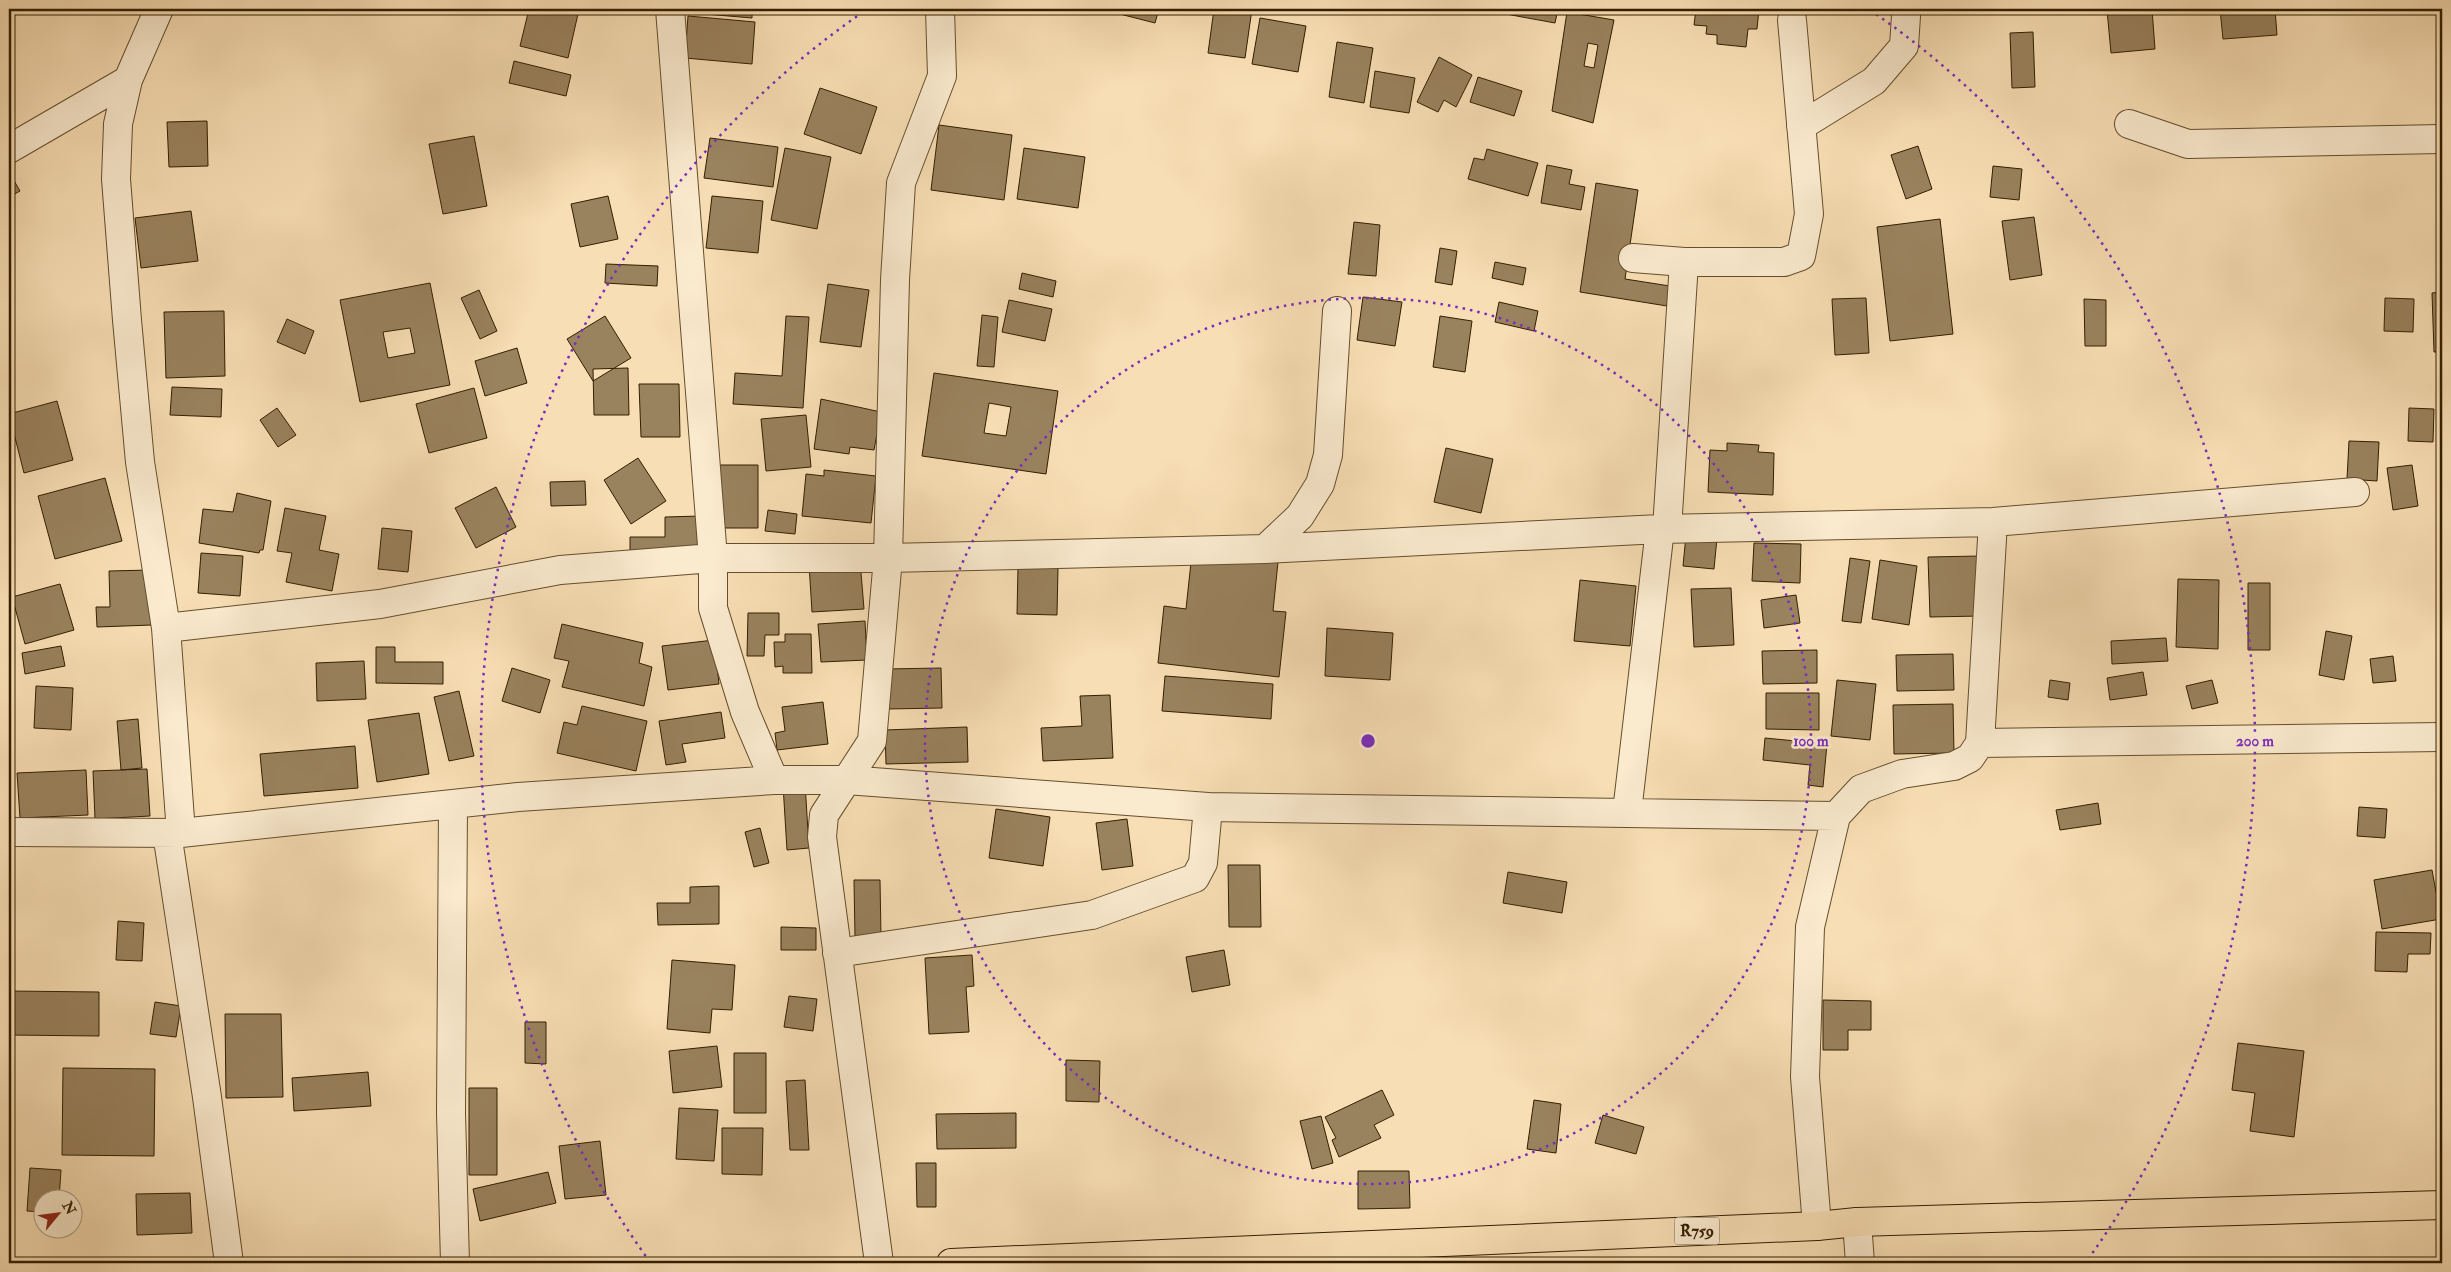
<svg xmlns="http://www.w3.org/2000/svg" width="2451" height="1272" font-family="'IM FELL Double Pica',serif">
  <rect width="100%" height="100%" fill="#f8deb4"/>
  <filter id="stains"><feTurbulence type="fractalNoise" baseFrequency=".004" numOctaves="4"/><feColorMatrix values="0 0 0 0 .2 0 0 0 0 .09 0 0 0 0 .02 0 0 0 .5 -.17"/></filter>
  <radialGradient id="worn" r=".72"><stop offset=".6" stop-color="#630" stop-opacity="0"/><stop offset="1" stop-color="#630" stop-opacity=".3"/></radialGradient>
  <path fill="#99825e" stroke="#331e00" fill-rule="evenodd" d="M 529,9 L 557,9 L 578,14 L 568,58 L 520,46 Z
    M 705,9 L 752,9 L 752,18 L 705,14 Z
    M 1100,9 L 1159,9 L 1155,23 Z
    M 1214,9 L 1252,9 L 1245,58 L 1208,53 Z
    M 1507,9 L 1558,9 L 1555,23 L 1506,14 Z
    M 1696,9 L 1759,9 L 1757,29 L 1748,29 L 1746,47 L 1717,44 L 1717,35 L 1706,34 L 1707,26 L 1694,25 Z
    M 2126,9 L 2152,9 L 2155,49 L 2111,53 L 2107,10 Z
    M 2220,9 L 2275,9 L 2277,35 L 2223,39 Z
    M 1567,12 L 1614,20 L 1593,123 L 1552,111 ZM 1588,43 L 1598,45 L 1594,68 L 1584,66 Z
    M 688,16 L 755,22 L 752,64 L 685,58 Z
    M 1260,18 L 1306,26 L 1298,72 L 1252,64 Z
    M 2033,32 L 2035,87 L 2012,88 L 2010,33 Z
    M 1337,42 L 1373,48 L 1364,103 L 1329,97 Z
    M 1439,57 L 1472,75 L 1456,107 L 1444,100 L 1438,112 L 1417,102 Z
    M 514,61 L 571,75 L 566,96 L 509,83 Z
    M 1375,71 L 1415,78 L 1409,113 L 1370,107 Z
    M 1478,77 L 1522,91 L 1514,116 L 1470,102 Z
    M 820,88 L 877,107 L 861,154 L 804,134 Z
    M 207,121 L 208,166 L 169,167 L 167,122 Z
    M 939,125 L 1012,135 L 1004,200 L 931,190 Z
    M 474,136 L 487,206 L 443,214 L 429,144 Z
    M 710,138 L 778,147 L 773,187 L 704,178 Z
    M 1918,146 L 1932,189 L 1906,199 L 1891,155 Z
    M 785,148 L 831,157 L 817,229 L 771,220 Z
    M 1024,148 L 1085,157 L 1078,208 L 1017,199 Z
    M 1487,149 L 1538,163 L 1528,196 L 1468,179 L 1474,158 L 1484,160 Z
    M 1547,165 L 1572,170 L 1569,184 L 1585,187 L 1581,210 L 1541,203 Z
    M 1993,166 L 2022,169 L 2019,200 L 1990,197 Z
    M 9,172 L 20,191 L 9,197 Z
    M 1596,183 L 1638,190 L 1625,279 L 1670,286 L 1667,306 L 1580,292 Z
    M 608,196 L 618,239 L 580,247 L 571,204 Z
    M 712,196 L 763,201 L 758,253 L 706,248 Z
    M 191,211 L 198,261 L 141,268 L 135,218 Z
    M 2034,217 L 2042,275 L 2010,280 L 2002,221 Z
    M 1940,219 L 1953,334 L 1890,341 L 1877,227 Z
    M 1354,222 L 1380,225 L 1376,276 L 1348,274 Z
    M 1440,248 L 1457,251 L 1452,285 L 1435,282 Z
    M 1495,262 L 1526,268 L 1523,285 L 1492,278 Z
    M 606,264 L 658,266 L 657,286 L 605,283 Z
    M 1022,273 L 1056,281 L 1053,297 L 1019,289 Z
    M 430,283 L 450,385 L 360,402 L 340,300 ZM 410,328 L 415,353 L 388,358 L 383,332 Z
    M 828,284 L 869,290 L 861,347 L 820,342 Z
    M 479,290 L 497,331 L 480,339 L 461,298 Z
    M 2442,292 L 2442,352 L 2434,352 L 2432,293 Z
    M 1363,297 L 1402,302 L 1395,346 L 1357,340 Z
    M 1866,298 L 1869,353 L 1835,355 L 1832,299 Z
    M 2385,298 L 2414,299 L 2413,332 L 2384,331 Z
    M 2084,299 L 2106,300 L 2106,346 L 2085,346 Z
    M 1009,300 L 1052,309 L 1045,341 L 1002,332 Z
    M 1499,302 L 1538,311 L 1534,331 L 1495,322 Z
    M 224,311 L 225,376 L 166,378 L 164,312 Z
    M 982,315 L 998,317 L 994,367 L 977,366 Z
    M 605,316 L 631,358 L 593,381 L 567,339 Z
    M 786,316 L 809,317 L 803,408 L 733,404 L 735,373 L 782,376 Z
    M 1440,316 L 1472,321 L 1465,372 L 1433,367 Z
    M 287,319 L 314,331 L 305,354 L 277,342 Z
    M 517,348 L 527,383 L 485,396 L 475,361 Z
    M 628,368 L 629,415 L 594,415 L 593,369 Z
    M 934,373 L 1058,391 L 1046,474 L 922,456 ZM 989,403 L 1011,407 L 1006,436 L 984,433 Z
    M 639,384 L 679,384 L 680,437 L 641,437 Z
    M 172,387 L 222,389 L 221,417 L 170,415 Z
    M 474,388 L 487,438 L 429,453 L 416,404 Z
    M 821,399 L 881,412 L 874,450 L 850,447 L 849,454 L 814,449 Z
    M 57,401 L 73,460 L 24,473 L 9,414 Z
    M 277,408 L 296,435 L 278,447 L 260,420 Z
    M 2409,408 L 2434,409 L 2433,442 L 2408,441 Z
    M 806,415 L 811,467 L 766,471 L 761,419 Z
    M 2349,441 L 2379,442 L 2377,481 L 2347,479 Z
    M 1727,443 L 1759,445 L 1758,452 L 1774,453 L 1773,495 L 1708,492 L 1710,450 L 1727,451 Z
    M 1446,448 L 1493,459 L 1481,513 L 1434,502 Z
    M 638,458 L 666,501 L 631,524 L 604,480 Z
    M 716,465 L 758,465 L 758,528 L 717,528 Z
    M 2412,465 L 2418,506 L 2393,510 L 2387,468 Z
    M 824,470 L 876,476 L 871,523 L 802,516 L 806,474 L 824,476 Z
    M 105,478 L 122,541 L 55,559 L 38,496 Z
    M 585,481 L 586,505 L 551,506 L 550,482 Z
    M 496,487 L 516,527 L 476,548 L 455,508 Z
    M 237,493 L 271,501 L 263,550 L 260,550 L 259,553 L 199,543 L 203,509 L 233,512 Z
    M 285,508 L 326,516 L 319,550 L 339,554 L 332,591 L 286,582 L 292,553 L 277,551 Z
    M 768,510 L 797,514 L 795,534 L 765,531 Z
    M 700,516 L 700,552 L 630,552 L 630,537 L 665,537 L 665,517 Z
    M 382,528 L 412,531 L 408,572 L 378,569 Z
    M 1686,535 L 1717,538 L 1714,569 L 1683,566 Z
    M 1754,543 L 1801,544 L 1800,583 L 1752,581 Z
    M 201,553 L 243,556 L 240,596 L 198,593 Z
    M 1192,553 L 1278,562 L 1273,611 L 1286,612 L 1279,677 L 1158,663 L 1164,606 L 1186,609 Z
    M 1980,556 L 1981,616 L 1930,617 L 1928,557 Z
    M 1850,558 L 1870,561 L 1861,623 L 1842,621 Z
    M 860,560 L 864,609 L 812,612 L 809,564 Z
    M 1880,560 L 1917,566 L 1909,625 L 1872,619 Z
    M 1018,567 L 1058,568 L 1057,615 L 1017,614 Z
    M 150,570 L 152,625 L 97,627 L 96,607 L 110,607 L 109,571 Z
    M 2178,579 L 2219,580 L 2218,649 L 2176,647 Z
    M 1580,580 L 1636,586 L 1630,646 L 1574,641 Z
    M 2248,583 L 2270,583 L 2270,650 L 2248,650 Z
    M 60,584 L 74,630 L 25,644 L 12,597 Z
    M 1731,588 L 1734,645 L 1694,647 L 1691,589 Z
    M 1796,595 L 1800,623 L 1764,628 L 1761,600 Z
    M 748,613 L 779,613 L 779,635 L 765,635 L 764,656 L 747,656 Z
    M 865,621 L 867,660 L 821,662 L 818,624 Z
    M 562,624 L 643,643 L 639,663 L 652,667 L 644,706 L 562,687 L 569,661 L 554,658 Z
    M 1327,628 L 1393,633 L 1390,680 L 1325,676 Z
    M 2326,631 L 2352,636 L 2344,680 L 2319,675 Z
    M 785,634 L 811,634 L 812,673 L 783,673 L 783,666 L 775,667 L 774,642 L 785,642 Z
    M 2166,638 L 2168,661 L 2112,664 L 2111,641 Z
    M 714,640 L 719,684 L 668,690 L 662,646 Z
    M 61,646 L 65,666 L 25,674 L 22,653 Z
    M 376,647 L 395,647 L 395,662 L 443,662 L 443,684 L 376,683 Z
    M 1817,650 L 1817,683 L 1763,684 L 1762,651 Z
    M 1953,654 L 1954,690 L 1897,691 L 1896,655 Z
    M 2393,656 L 2396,681 L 2373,683 L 2370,659 Z
    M 364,661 L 366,699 L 317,701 L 316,663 Z
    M 512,668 L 550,680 L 540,713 L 502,701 Z
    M 941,668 L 942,708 L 887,709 L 886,669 Z
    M 2143,672 L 2147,695 L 2110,700 L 2107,678 Z
    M 1165,676 L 1273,684 L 1271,719 L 1162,711 Z
    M 1837,680 L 1876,684 L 1870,740 L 1831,736 Z
    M 2050,680 L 2070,683 L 2068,700 L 2048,697 Z
    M 2212,680 L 2218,703 L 2192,709 L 2186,686 Z
    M 36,686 L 73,688 L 71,730 L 34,728 Z
    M 459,691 L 474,756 L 449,761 L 434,697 Z
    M 1766,693 L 1819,693 L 1819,730 L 1766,729 Z
    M 1110,695 L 1113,758 L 1043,761 L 1041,728 L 1082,726 L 1080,696 Z
    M 823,702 L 828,744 L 777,750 L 775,733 L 785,731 L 782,707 Z
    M 1953,704 L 1954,753 L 1894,754 L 1893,705 Z
    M 582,706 L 647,721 L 636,771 L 557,753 L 564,722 L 577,725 Z
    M 721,712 L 725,738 L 682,744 L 686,762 L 666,765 L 659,721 Z
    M 419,713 L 429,774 L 377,782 L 368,720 Z
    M 138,719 L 142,768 L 121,770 L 117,721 Z
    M 967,727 L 968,762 L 886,764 L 885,730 Z
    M 1765,738 L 1827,744 L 1823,787 L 1808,785 L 1810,765 L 1763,760 Z
    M 355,746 L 358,788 L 264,796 L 260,754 Z
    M 147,769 L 150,816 L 95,819 L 93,771 Z
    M 86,770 L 88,815 L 20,818 L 17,773 Z
    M 805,783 L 809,848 L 787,850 L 783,785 Z
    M 2098,803 L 2101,824 L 2060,830 L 2056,810 Z
    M 2359,807 L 2387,809 L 2385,838 L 2357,836 Z
    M 996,809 L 1050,817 L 1043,866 L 989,858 Z
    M 1127,819 L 1133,866 L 1102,870 L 1096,823 Z
    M 760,828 L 769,863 L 754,867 L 745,832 Z
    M 1228,865 L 1260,865 L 1261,927 L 1229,927 Z
    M 2432,870 L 2441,919 L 2382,929 L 2374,880 Z
    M 1508,872 L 1567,882 L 1562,913 L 1503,903 Z
    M 854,880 L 880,880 L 881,937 L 855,938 Z
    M 719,886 L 719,924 L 658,925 L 657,903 L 690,903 L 690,887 Z
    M 118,921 L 144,923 L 142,961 L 116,960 Z
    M 781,927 L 816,928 L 816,950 L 781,950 Z
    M 2376,932 L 2431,933 L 2430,954 L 2408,954 L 2407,972 L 2375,971 Z
    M 1224,950 L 1230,985 L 1192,992 L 1186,957 Z
    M 972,955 L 974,986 L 966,987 L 969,1032 L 929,1034 L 925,958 Z
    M 672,960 L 735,965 L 732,1010 L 712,1009 L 710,1033 L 667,1029 Z
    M 9,991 L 99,992 L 99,1036 L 9,1035 Z
    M 789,996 L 817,999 L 813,1031 L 784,1027 Z
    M 1823,1000 L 1871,1001 L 1871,1030 L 1848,1030 L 1848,1050 L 1823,1050 Z
    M 155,1002 L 181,1006 L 176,1037 L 150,1034 Z
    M 225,1014 L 281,1014 L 283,1097 L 226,1098 Z
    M 525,1022 L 546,1022 L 546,1064 L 525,1063 Z
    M 2238,1043 L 2304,1051 L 2294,1137 L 2250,1131 L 2255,1093 L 2232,1090 Z
    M 717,1046 L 722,1087 L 673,1093 L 669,1051 Z
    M 734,1053 L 766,1053 L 766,1113 L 734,1113 Z
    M 1066,1060 L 1100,1061 L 1099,1102 L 1066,1101 Z
    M 63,1068 L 155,1069 L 154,1156 L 62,1155 Z
    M 368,1072 L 371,1106 L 294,1111 L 292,1078 Z
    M 805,1080 L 809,1150 L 790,1150 L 786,1081 Z
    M 469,1088 L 497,1088 L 497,1175 L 469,1175 Z
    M 1382,1090 L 1394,1115 L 1374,1125 L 1381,1138 L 1339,1157 L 1332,1140 L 1336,1138 L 1325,1117 Z
    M 1534,1100 L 1561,1104 L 1556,1153 L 1527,1149 Z
    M 679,1108 L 718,1110 L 714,1161 L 676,1159 Z
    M 1016,1113 L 1016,1148 L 937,1149 L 936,1114 Z
    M 1603,1115 L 1644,1127 L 1636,1154 L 1595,1143 Z
    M 1321,1116 L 1333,1163 L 1312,1169 L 1300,1121 Z
    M 722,1128 L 763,1128 L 762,1175 L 722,1174 Z
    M 600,1141 L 606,1195 L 565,1199 L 559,1146 Z
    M 916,1163 L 936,1163 L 936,1207 L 917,1207 Z
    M 30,1168 L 61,1170 L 59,1200 L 42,1200 L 42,1212 L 27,1211 Z
    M 1358,1171 L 1409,1171 L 1410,1208 L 1358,1209 Z
    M 548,1172 L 556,1203 L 480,1221 L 473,1189 Z
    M 190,1193 L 192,1233 L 137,1235 L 136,1194 Z"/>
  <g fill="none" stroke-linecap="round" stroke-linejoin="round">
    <defs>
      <path id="minor" d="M 159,9 L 128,80 L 118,124 L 116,179 L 127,320 L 140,462 L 166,628 L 181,833
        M 670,9 L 713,558 L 713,608 L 745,712 L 774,780
        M 2129,124 L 2188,144 L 2442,139
        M 1801,126 L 1874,81 L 1904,46 L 1906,16 L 1905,9
        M 9,149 L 128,80
        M 1633,258 L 1684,262 L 1784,262 L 1801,256 L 1809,214 L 1792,20
        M 1667,529 L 1684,262
        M 1265,549 L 1300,516 L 1320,484 L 1328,455 L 1337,311
        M 166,628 L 380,604 L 560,570 L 713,558 L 888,558 L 1265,549 L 1660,529 L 1993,522 L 2355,492
        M 1980,743 L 2442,737
        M 453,805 L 451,1113 L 455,1263
        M 1627,812 L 1660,529
        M 9,832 L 181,833 L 518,797 L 774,780 L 846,780 L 1208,807 L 1836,816
        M 167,833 L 207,1097 L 229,1263
        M 837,953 L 1092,915 L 1195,878 L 1203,863 L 1208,807
        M 1857,1222 L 1860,1263
        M 1817,1226 L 1805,1077 L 1810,927 L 1836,816 L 1861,789 L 1902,774 L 1954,766 L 1970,758 L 1980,743 L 1993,522
        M 879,1263 L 822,837 L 824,815 L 872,741 L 888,558 L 895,280 L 901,183 L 942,76 L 940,9"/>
      <path id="major" d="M 951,1263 L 1817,1226 L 1857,1222 L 2442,1205"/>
    </defs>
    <use href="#minor" stroke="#644e2d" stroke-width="30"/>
    <use href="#major" stroke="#331e00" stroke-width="30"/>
    <use href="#minor" stroke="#faeace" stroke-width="28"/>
    <use href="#major" stroke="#f8deb4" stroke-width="28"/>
  </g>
  <g fill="none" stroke="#7b2cbf" stroke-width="2.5" stroke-dasharray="2.5 5">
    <circle cx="1368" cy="741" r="443"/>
    <path d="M650 1262A887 887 0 0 1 866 10M1870 10A887 887 0 0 1 2086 1262"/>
  </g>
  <g text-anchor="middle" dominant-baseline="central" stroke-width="5" stroke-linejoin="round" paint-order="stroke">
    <rect fill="#faeace" stroke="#6f5b3e" stroke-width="1" x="1674.5" y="1217.5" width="45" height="27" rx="4"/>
    <g font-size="16" font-weight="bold" fill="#331e00">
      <text x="1697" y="1231">R759</text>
    </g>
  </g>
  <circle cx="1368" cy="741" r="8" fill="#7b2cbf" stroke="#faeace" stroke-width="2.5"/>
  <g font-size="15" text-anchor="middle" font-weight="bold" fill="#7b2cbf" stroke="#faeace" stroke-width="5" stroke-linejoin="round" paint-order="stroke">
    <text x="1811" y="746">100 m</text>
    <text x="2255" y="746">200 m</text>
  </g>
  <rect width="2451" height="1272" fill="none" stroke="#f8deb4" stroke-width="30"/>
  <rect x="10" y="10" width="2431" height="1252" fill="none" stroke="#331e00" stroke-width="2.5"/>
  <rect x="15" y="15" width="2421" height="1242" fill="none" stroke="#331e00"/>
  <g transform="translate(58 1214) rotate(61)"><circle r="24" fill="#faeace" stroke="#aa987c"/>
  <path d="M0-4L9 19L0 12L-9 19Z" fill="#8f2418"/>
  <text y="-8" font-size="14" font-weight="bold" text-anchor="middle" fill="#331e00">N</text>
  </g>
  <rect width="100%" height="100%" filter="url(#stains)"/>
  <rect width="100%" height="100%" fill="url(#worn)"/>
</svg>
